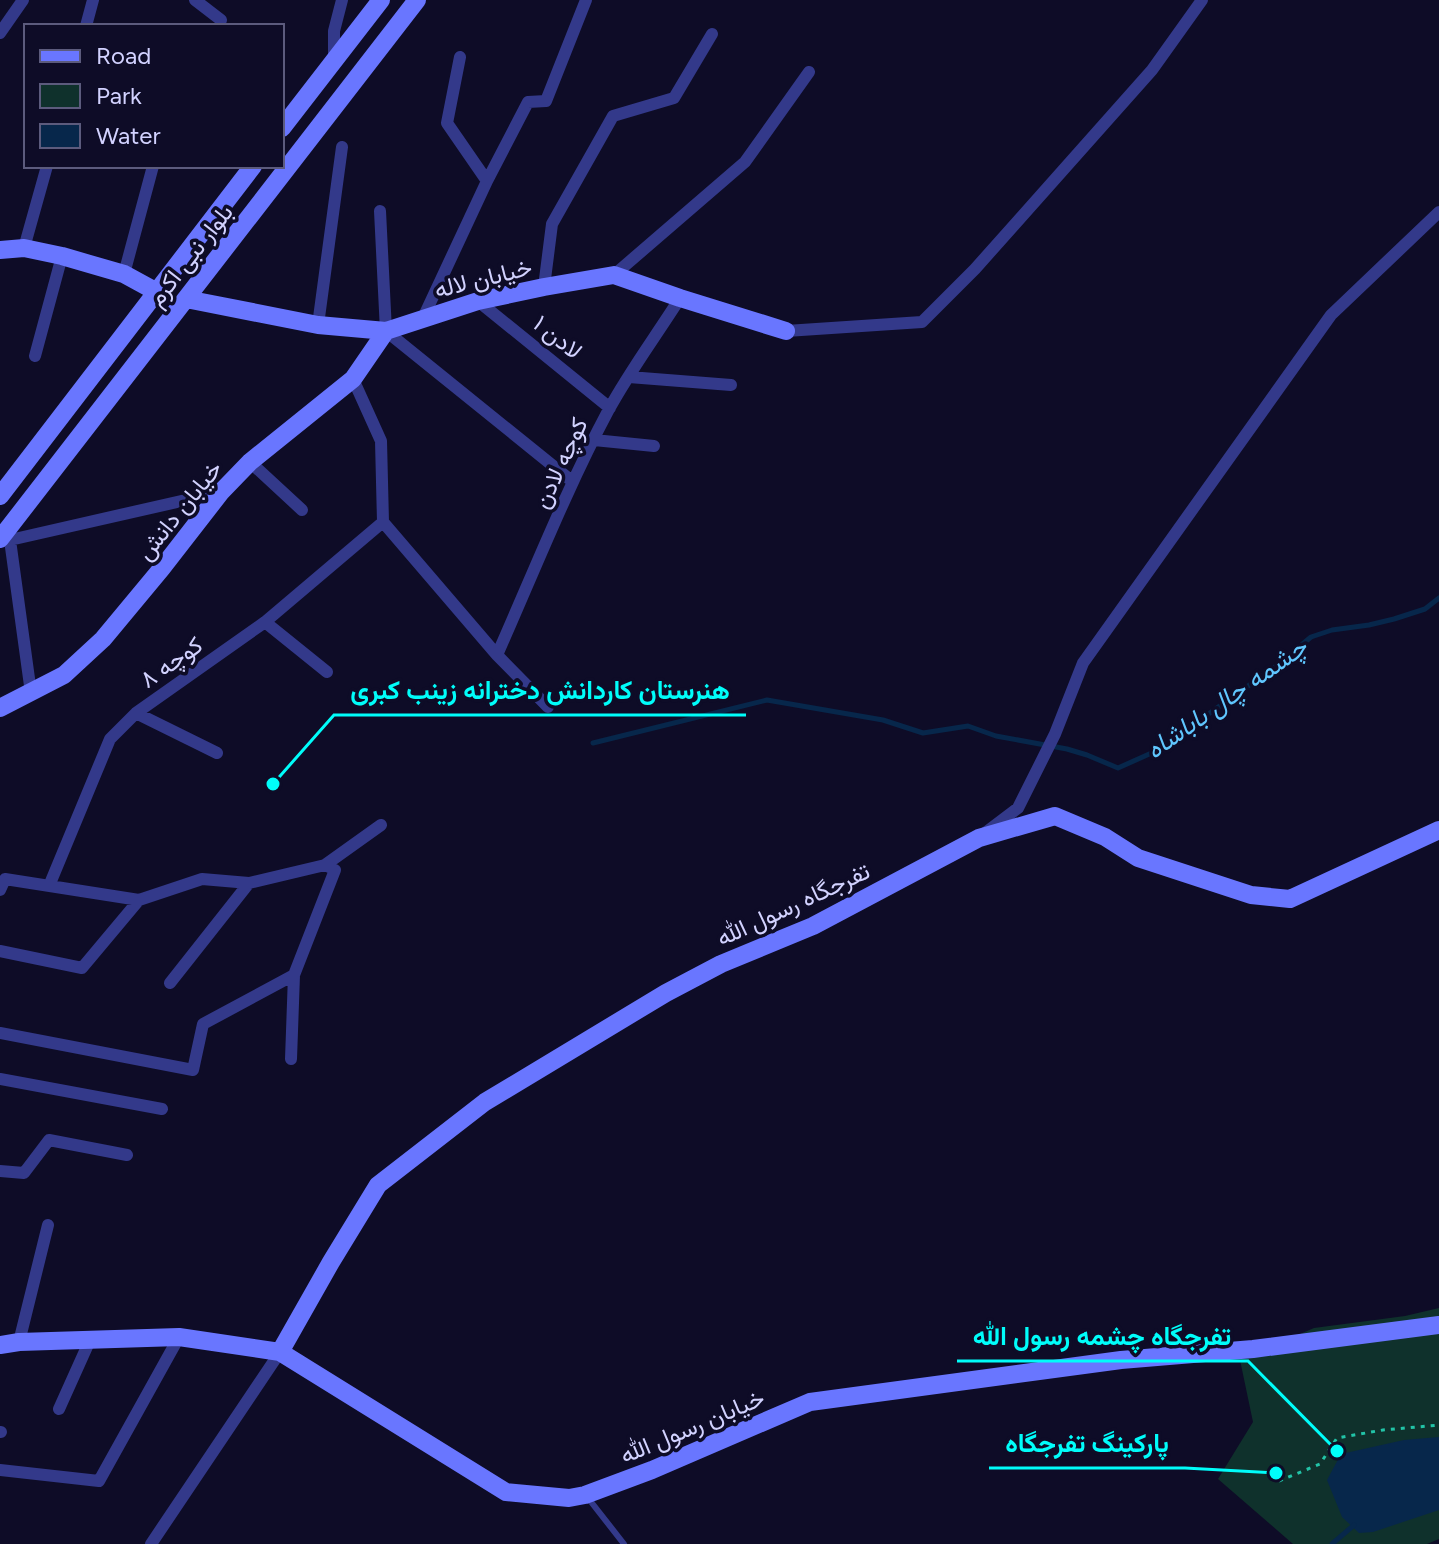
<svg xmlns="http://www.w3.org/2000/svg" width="1439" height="1544" font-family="Figtree,Vazirmatn,sans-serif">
  <rect width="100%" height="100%" fill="#0e0c27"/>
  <path fill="#0f312c" d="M 1439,1308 L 1439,1539 L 1427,1544 L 1293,1544 L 1218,1479 L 1253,1422 L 1240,1360 L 1314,1328 L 1405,1316 Z"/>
  <path fill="#07274b" d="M 1439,1437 L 1439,1510 L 1373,1532 L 1359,1533 L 1342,1517 L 1327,1480 L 1341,1454 L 1404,1440 Z"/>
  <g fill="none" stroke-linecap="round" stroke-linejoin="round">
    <path stroke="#07274b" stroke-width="5" d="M 593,743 L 767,700 L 883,720 L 923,733 L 968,726 L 996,736 L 1067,749 L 1087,755 L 1118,768 L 1156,751 L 1275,667 L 1311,637 L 1332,630 L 1369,625 L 1394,619 L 1425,609 L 1439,598
      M 1332,1544 L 1354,1525"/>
    <path stroke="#22c3a7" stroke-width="3" stroke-dasharray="4 6" stroke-linecap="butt" d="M 1279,1481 L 1320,1464 L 1337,1438 L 1383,1430 L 1439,1425"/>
    <path stroke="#33398a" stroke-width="6" d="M 588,1498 L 624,1544"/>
    <path stroke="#33398a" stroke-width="12" d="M 195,0 L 221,20
      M 86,26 L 93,0
      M 0,33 L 23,0
      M 460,57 L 447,123 L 487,181
      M 334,59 L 334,31 L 342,0
      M 380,211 L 386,331 L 573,482
      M 24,248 L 47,166
      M 124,274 L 153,166
      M 614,275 L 745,162 L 809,72
      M 544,287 L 552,224 L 613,116 L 674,98 L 712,34
      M 478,301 L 610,408
      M 423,318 L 487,181 L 528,102 L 546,101 L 586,0
      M 318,325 L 342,147
      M 786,331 L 922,322 L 975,269 L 1152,70 L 1202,0
      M 35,356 L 62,256
      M 629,377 L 731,385
      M 353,379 L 381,441 L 383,522 L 497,655 L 548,707
      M 594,440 L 654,446
      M 250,462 L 302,510
      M 0,538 L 10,540 L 221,492
      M 10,540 L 31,693
      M 265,622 L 327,672
      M 497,655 C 533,574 566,490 608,411 C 629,372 656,336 680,298
      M 136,713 L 217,753
      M 985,833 L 1018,808 L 1055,734 L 1083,663 L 1331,315 L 1439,212
      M 325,865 L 381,825
      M 49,886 L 110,739 L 136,713 L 265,622 L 383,522
      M 0,890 L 5,879 L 139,900 L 202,879 L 249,883 L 325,865 L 335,870 L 294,975 L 291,1059
      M 0,951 L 82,968 L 139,900
      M 170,983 L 249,883
      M 0,1033 L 193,1070 L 203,1024 L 294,975
      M 0,1079 L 162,1109
      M 0,1171 L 24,1173 L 49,1140 L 127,1155
      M 19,1342 L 48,1225
      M 59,1409 L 90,1340
      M 0,1432 L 1,1432
      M 0,1470 L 99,1481 L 179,1337
      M 151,1544 L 280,1352"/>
    <path stroke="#6976ff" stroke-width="18" d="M 282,128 L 381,0
      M 0,250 L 24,248 L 62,256 L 124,274 L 157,292
      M 186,299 L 318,325 L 386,331 L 478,301 L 544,287 L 614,275 L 680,298 L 786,331
      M 0,496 L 253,166
      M 0,539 L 417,0
      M 0,708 L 64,675 L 103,639 L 162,568 L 221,492 L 250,462 L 353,379 L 386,331
      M 0,1345 L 19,1342 L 179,1337 L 280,1352 L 506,1492 L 569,1498 L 585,1495 L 652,1470 L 810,1402 L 1121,1360 L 1253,1349 L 1439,1325
      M 280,1352 L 331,1262 L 378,1185 L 485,1102 L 666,993 L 721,964 L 813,926 L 979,838 L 1055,816 L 1105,837 L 1138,858 L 1251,895 L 1290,899 L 1439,830"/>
  </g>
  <g text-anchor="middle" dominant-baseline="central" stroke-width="7" stroke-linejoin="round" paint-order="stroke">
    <g font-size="24" fill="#d2d2ff" stroke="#0e0c27">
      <text transform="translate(190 255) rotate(-52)">بلوار نبی اکرم</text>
      <text transform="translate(483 278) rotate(-14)">خیابان لاله</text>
      <text transform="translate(558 337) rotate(39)">لادن ۱</text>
      <text transform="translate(560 463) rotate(-65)">کوچه لادن</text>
      <text transform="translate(179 510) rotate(-51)">خیابان دانش</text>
      <text transform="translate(171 662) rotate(-35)">کوچه ۸</text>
      <text transform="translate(793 904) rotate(-25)">تفرجگاه رسول الله</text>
      <text transform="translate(692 1426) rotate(-23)">خیابان رسول الله</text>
    </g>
    <g font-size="26" font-style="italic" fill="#60c7ff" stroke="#0e0c27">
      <text transform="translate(1226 698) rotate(-35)">چشمه چال باباشاه</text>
    </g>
  </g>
  <path fill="none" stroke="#00fdfa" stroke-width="3" d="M273 784L334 715H746M1337 1451L1248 1361H957M1276 1473L1185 1468H989"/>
  <g fill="#00fdfa" stroke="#0e0c27" stroke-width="3">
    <circle cx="273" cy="784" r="8"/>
    <circle cx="1337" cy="1451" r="8"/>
    <circle cx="1276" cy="1473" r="8"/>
  </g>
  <g font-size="26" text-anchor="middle" font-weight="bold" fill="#00fdfa" stroke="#0e0c27" stroke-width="7" stroke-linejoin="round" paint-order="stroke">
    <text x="540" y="699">هنرستان کاردانش دخترانه زینب کبری</text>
    <text x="1102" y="1345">تفرجگاه چشمه رسول الله</text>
    <text x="1087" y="1452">پارکینگ تفرجگاه</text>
  </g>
  <rect x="24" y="24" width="260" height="144" fill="#0e0c27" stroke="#5c5b7d" stroke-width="2"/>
  <rect x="40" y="50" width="40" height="12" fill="#6976ff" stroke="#5c5b7d" stroke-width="2"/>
  <text x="96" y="64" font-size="24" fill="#d2d2ff">Road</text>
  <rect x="40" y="84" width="40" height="24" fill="#0f312c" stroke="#5c5b7d" stroke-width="2"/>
  <text x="96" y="104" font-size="24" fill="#d2d2ff">Park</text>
  <rect x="40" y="124" width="40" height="24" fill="#07274b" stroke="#5c5b7d" stroke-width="2"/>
  <text x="96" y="144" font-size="24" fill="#d2d2ff">Water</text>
</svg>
